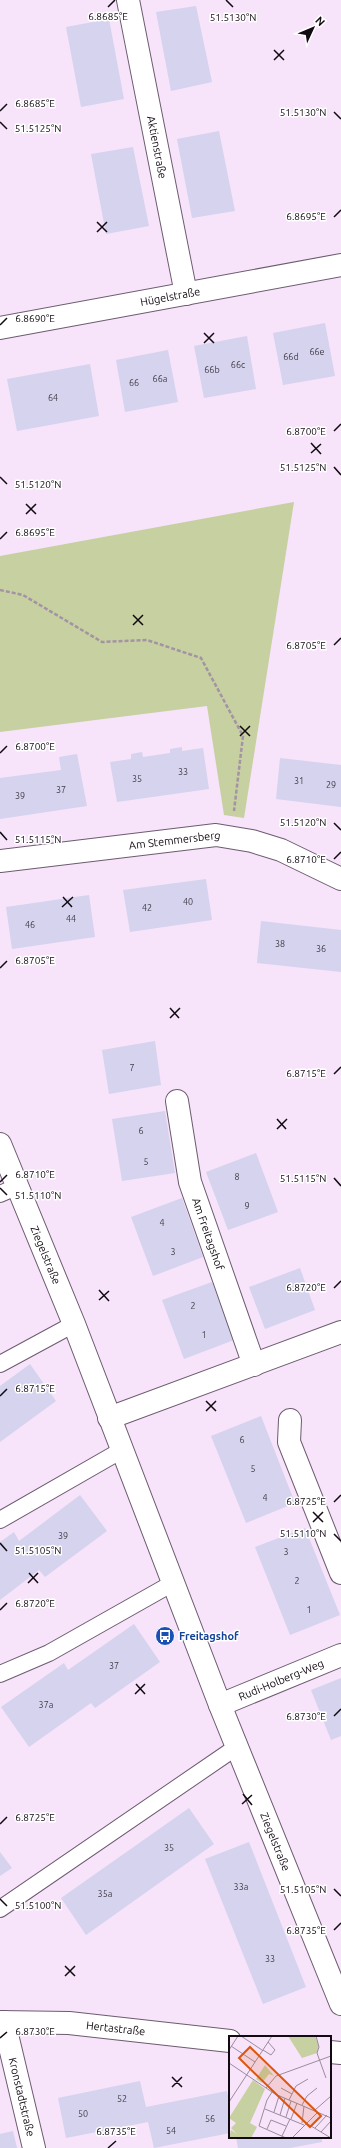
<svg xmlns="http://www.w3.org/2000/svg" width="341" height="2148" font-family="Ubuntu,sans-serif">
  <rect width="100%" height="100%" fill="#f7e3fa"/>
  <path fill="#c7d0a0" d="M 294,502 L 244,818 L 224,815 L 207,706 L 0,732 L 0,556 Z"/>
  <path fill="#d5d3ee" d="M 196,6 L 212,82 L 171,91 L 156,12 Z
    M 109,19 L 124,99 L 81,107 L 66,27 Z
    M 219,131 L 235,211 L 192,218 L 177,139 Z
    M 133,147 L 149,226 L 106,234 L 91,154 Z
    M 325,323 L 335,376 L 283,385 L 273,333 Z
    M 247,336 L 256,389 L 204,398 L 194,346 Z
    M 168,350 L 178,402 L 125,412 L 116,360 Z
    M 90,364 L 99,416 L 17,431 L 7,379 Z
    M 182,747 L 182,751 L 203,748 L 209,789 L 117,802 L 110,762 L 131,759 L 131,754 L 142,752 L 143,757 L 170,753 L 170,749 Z
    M 77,754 L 87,806 L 0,819 L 0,778 L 61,770 L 59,757 Z
    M 280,758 L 341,765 L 341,807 L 276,799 Z
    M 206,879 L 212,920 L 130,932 L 123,890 Z
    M 89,895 L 95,937 L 12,949 L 6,907 Z
    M 261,921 L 341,930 L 341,972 L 257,963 Z
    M 155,1041 L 161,1085 L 109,1094 L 102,1050 Z
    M 165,1111 L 175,1173 L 122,1181 L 112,1119 Z
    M 256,1153 L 278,1212 L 228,1230 L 206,1172 Z
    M 182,1198 L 203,1257 L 153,1276 L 131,1217 Z
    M 300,1268 L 315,1310 L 265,1329 L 249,1287 Z
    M 212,1282 L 234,1340 L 184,1359 L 162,1300 Z
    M 30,1364 L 56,1401 L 0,1442 L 0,1386 Z
    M 261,1416 L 295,1503 L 246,1523 L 211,1436 Z
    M 80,1495 L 107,1531 L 45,1577 L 39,1570 L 0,1600 L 0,1542 L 14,1532 L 19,1541 Z
    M 305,1528 L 340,1615 L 290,1635 L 255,1547 Z
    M 134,1624 L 160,1662 L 95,1708 L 91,1703 L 29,1747 L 1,1707 L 64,1663 L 68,1670 Z
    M 341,1678 L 341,1736 L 331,1740 L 311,1690 Z
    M 189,1808 L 214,1844 L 86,1935 L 61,1898 Z
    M 249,1842 L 306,1987 L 263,2004 L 205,1859 Z
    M 0,1852 L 12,1868 L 0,1876 Z
    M 140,2081 L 146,2107 L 227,2091 L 230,2105 L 230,2133 L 154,2148 L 148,2122 L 66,2138 L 58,2098 Z
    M 13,2131 L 17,2148 L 0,2148 L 0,2134 Z
    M 236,2137 L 322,2137 L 322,2142 L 290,2148 L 238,2148 Z"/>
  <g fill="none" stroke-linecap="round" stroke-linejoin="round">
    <defs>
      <path id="service" d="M 0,1194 L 16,1187
        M 0,1364 L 74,1324
        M 0,1520 L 122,1450
        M 0,1674 L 49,1653 L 173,1583
        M 0,1909 L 238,1746"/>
      <g id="minor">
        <path id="s1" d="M 128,0 L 186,294"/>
        <path id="s2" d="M 0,328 L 341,265"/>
        <path id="s3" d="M 0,861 L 216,835 L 252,841 L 281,850 L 341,879"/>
        <path id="s4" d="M 177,1101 L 190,1182 L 254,1365"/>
        <path id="s5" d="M 0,1144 L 74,1324 L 220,1705 L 341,2004"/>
        <path d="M 109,1418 L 341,1332"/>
        <path d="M 290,1420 L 289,1442 L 341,1573"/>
        <path id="s6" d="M 220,1705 L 341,1655"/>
        <path id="s7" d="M 0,2022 L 69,2023 L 230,2041"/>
        <path id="s8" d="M 4,2022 L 34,2148"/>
        <path d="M 330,2052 L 341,2053"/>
      </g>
    </defs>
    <use href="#service" stroke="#6d5b6f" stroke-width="18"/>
    <use href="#minor" stroke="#6d5b6f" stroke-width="24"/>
    <path stroke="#a393a4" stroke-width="2.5" stroke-dasharray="4 2" stroke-linecap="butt" d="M 0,590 L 23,595 L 102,642 L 147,640 L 201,658 L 243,736 L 234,811"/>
    <use href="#service" stroke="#fff" stroke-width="16"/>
    <use href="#minor" stroke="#fff" stroke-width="22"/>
  </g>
  <path fill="none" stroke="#110a11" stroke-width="1.5" d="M 226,0 L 233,7M 108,7 L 115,0M 274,50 L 284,60M 274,60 L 284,50M 0,111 L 7,104M 334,112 L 341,119M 0,122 L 7,129M 334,217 L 341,210M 97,222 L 107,232M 97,232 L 107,222M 0,325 L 7,318M 204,333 L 214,343M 204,343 L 214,333M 334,431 L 341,424M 311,443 L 321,454M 311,453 L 321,444M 334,467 L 341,475M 0,477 L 7,484M 26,504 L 36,514M 26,514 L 36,504M 0,539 L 7,532M 133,615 L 143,625M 133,625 L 143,615M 334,645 L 341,638M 240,726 L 250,736M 240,736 L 250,726M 0,753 L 7,746M 334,823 L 341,830M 0,832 L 7,840M 334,859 L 341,852M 63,897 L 72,907M 62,907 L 73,897M 0,968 L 7,961M 170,1008 L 179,1018M 170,1018 L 180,1008M 334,1074 L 341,1067M 277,1119 L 286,1129M 277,1129 L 287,1119M 334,1178 L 341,1186M 0,1182 L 7,1175M 0,1188 L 7,1195M 334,1288 L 341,1281M 99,1290 L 109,1301M 99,1300 L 109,1291M 0,1396 L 7,1389M 206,1401 L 216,1411M 206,1411 L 216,1401M 334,1502 L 341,1495M 313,1512 L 323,1522M 313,1522 L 323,1512M 334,1534 L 341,1541M 0,1543 L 7,1551M 29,1573 L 38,1583M 28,1583 L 38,1573M 0,1610 L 7,1603M 136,1684 L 145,1694M 135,1694 L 145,1684M 334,1716 L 341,1709M 243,1794 L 252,1805M 242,1804 L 252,1795M 0,1824 L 7,1817M 334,1889 L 341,1896M 0,1899 L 7,1906M 334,1930 L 341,1923M 65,1966 L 75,1976M 65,1976 L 75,1966M 0,2038 L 7,2032M 172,2077 L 182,2087M 172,2087 L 182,2077M 108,2148 L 116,2141"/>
  <defs>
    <symbol id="bus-disc" viewBox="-11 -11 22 22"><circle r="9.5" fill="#1a4fb4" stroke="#fff"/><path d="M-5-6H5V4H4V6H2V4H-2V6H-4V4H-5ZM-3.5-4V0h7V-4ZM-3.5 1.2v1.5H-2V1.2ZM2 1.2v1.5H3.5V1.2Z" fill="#fff"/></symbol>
  </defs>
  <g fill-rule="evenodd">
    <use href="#bus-disc" x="154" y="1625" width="22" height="22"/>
  </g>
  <g text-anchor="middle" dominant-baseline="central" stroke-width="3" stroke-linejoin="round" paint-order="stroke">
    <g font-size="9" fill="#423c48">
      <text x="317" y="352">66e</text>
      <text x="291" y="357">66d</text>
      <text x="238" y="365">66c</text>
      <text x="212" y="370">66b</text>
      <text x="160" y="379">66a</text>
      <text x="134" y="383">66</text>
      <text x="53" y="398">64</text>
      <text x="183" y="772">33</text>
      <text x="137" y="779">35</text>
      <text x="299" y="781">31</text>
      <text x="331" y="785">29</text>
      <text x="61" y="790">37</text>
      <text x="20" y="796">39</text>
      <text x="188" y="902">40</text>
      <text x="147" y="908">42</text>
      <text x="71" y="919">44</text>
      <text x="30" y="925">46</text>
      <text x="280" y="944">38</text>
      <text x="321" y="949">36</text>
      <text x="132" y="1068">7</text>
      <text x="141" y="1131">6</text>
      <text x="146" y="1162">5</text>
      <text x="237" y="1177">8</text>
      <text x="247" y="1206">9</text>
      <text x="162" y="1223">4</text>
      <text x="173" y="1252">3</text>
      <text x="193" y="1306">2</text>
      <text x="204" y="1335">1</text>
      <text x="242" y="1440">6</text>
      <text x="253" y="1469">5</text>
      <text x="265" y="1498">4</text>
      <text x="63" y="1536">39</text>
      <text x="286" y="1552">3</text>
      <text x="297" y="1581">2</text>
      <text x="309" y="1610">1</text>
      <text x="114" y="1666">37</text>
      <text x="46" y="1705">37a</text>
      <text x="169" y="1848">35</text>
      <text x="241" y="1887">33a</text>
      <text x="105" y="1894">35a</text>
      <text x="270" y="1959">33</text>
      <text x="122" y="2099">52</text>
      <text x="83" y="2114">50</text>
      <text x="210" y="2119">56</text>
      <text x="171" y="2131">54</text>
    </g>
    <g font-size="11" fill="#110a11" stroke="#fff">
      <text stroke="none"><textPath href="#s1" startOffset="150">Aktienstraße</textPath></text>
      <text stroke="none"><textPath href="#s2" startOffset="173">Hügelstraße</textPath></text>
      <text stroke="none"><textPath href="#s3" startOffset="176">Am Stemmersberg</textPath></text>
      <text stroke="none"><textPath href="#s4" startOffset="137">Am Freitagshof</textPath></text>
      <text stroke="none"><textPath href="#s5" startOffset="120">Ziegelstraße</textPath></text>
      <text stroke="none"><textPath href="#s6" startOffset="66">Rudi-Holberg-Weg</textPath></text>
      <text stroke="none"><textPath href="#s5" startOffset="750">Ziegelstraße</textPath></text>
      <text stroke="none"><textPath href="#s7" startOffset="116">Hertastraße</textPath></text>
      <text stroke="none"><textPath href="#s8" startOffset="77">Kronstadtstraße</textPath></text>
    </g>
    <g font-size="11" font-weight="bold" fill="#164399" stroke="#fff" text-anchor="start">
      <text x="179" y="1636">Freitagshof</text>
    </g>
  </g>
  <g transform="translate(229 2036)">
    <rect width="102" height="102" fill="#f7e3fa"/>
    <path d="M 59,0 L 86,0 L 90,10 L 88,17 L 73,22 ZM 36,29 L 45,40 L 40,38 L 33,47 L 27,43 ZM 24,44 L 36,53 L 21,87 L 28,91 L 22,102 L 0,102 L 2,94 L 8,98 L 2,92 L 7,87 L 0,82 Z" fill="#c7d0a0"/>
    <path fill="none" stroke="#9b8c9d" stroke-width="1" d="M 12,0 L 33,14M 87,0 L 90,11 L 88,17 L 97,42M 2,10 L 26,26M 0,14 L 9,0M 34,14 L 42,19 L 46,14 L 39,6M 0,27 L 46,58 L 102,82M 37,52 L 47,40 L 102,20M 52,52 L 63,58M 43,56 L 38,64 L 30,90 L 57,102M 60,64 L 67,50 L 79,43M 0,66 L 43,0M 73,69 L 78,60 L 88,52M 36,73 L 75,89M 86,74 L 102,60M 45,76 L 50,60M 51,79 L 56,62M 57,81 L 62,65M 62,83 L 68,67M 73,87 L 75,70M 77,87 L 102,102M 86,92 L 98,79M 38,93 L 42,84 L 57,90M 92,96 L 102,85M 53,100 L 61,83M 63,102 L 89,76"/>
    <path fill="#dd550c" fill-opacity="0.15" stroke="#dd550c" stroke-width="2" d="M 21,11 L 92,80 L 81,91 L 10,22 Z"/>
    <rect width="102" height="102" fill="none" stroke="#110a11" stroke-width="2"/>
  </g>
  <g font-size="10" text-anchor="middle" fill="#110a11" stroke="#fff" stroke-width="3" stroke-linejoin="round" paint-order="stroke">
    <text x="108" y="20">6.8685°E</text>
    <text x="233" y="21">51.5130°N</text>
    <text x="35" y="107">6.8685°E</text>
    <text x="303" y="116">51.5130°N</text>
    <text x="38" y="132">51.5125°N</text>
    <text x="306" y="220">6.8695°E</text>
    <text x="35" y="322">6.8690°E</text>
    <text x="306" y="435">6.8700°E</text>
    <text x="303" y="471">51.5125°N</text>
    <text x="38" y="488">51.5120°N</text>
    <text x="35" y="536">6.8695°E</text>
    <text x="306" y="649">6.8705°E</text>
    <text x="35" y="750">6.8700°E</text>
    <text x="303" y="826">51.5120°N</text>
    <text x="38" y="843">51.5115°N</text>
    <text x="306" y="863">6.8710°E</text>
    <text x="35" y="964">6.8705°E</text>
    <text x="306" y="1077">6.8715°E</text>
    <text x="35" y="1178">6.8710°E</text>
    <text x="303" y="1182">51.5115°N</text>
    <text x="38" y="1199">51.5110°N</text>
    <text x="306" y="1291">6.8720°E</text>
    <text x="35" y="1392">6.8715°E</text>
    <text x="306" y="1505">6.8725°E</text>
    <text x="303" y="1537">51.5110°N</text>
    <text x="38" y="1554">51.5105°N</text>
    <text x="35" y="1607">6.8720°E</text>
    <text x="306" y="1720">6.8730°E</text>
    <text x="35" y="1821">6.8725°E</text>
    <text x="303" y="1893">51.5105°N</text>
    <text x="38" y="1909">51.5100°N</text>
    <text x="306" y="1934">6.8735°E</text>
    <text x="35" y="2035">6.8730°E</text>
    <text x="116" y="2135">6.8735°E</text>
  </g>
  <g transform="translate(313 28) rotate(46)" stroke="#ffffff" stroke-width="3" paint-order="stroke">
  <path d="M0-3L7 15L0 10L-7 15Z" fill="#110a11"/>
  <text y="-6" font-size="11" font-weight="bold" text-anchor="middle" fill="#110a11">N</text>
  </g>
</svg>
